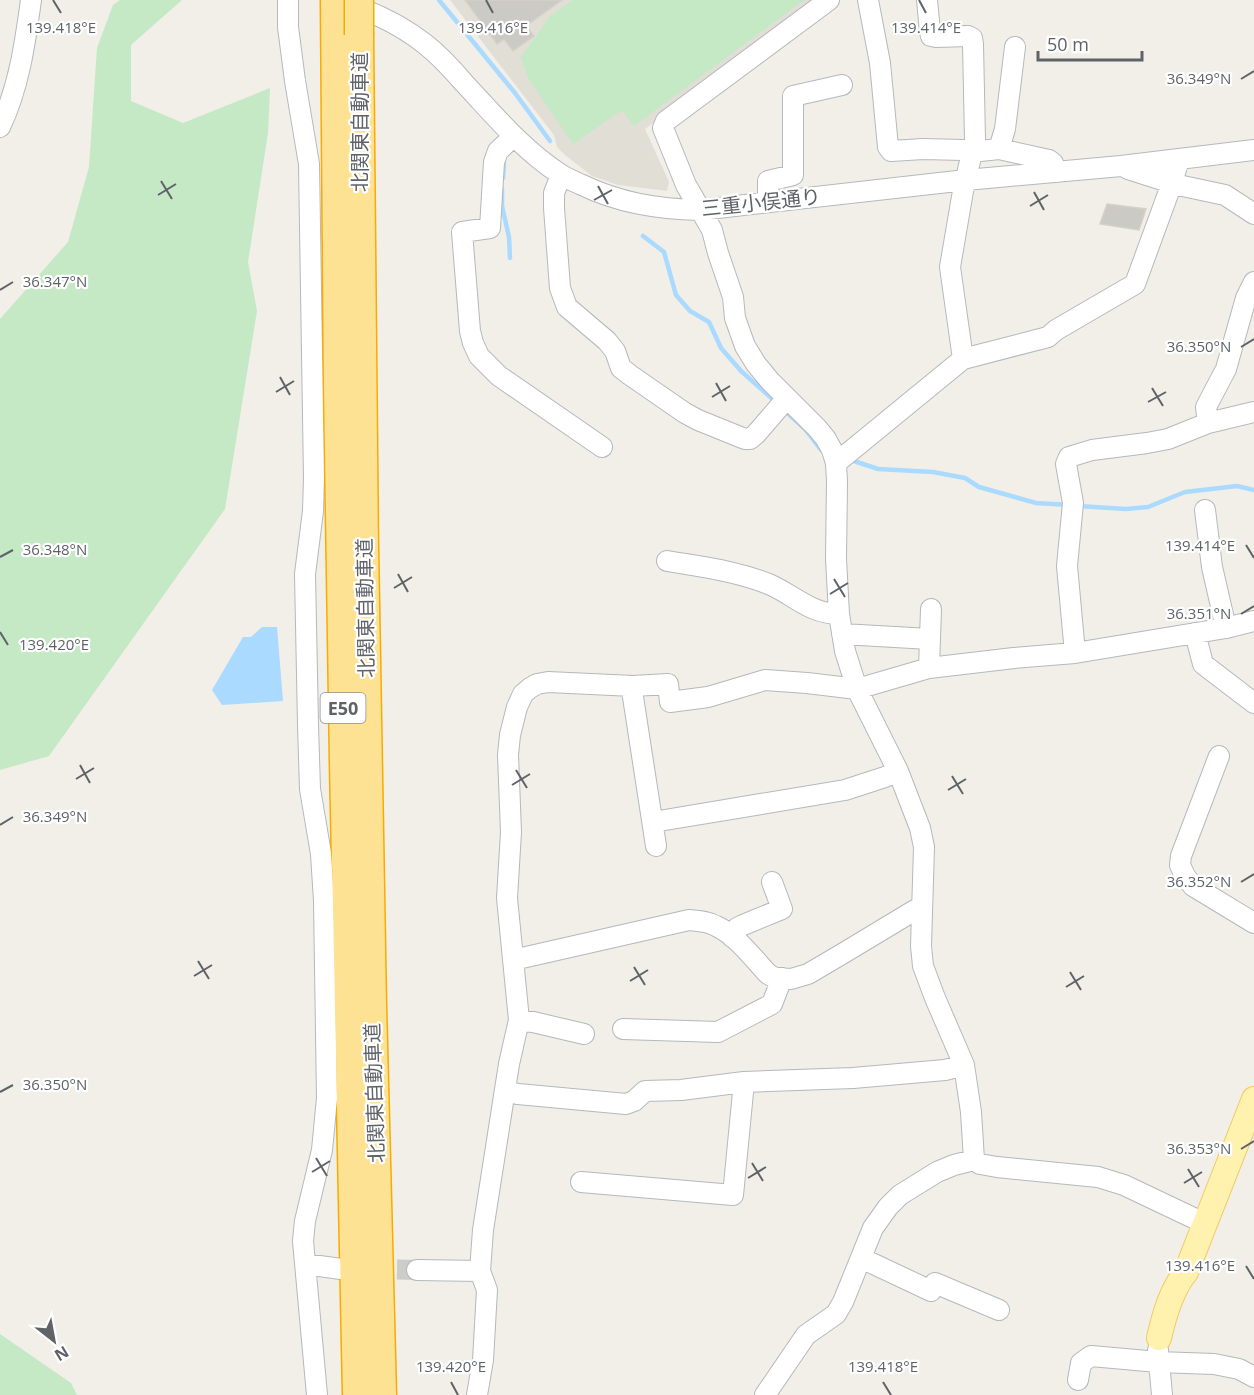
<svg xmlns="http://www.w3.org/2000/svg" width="1254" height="1395" font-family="'Open Sans','Noto Sans JP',sans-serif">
  <rect width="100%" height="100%" fill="#f1efe8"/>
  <path fill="#e1ded6" d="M 450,0 L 817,0 L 645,129 L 669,182 L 667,191 L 618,185 L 592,176 L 565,155 L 557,147 L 554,135 Z"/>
  <path fill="#c5e8c5" d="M 120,0 L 182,0 L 131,45 L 131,101 L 183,123 L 270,88 L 268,133 L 248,262 L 257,311 L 225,509 L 49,756 L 0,770 L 0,319 L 68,242 L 89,167 L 97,48 L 113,5 Z
    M 573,0 L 804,0 L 634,126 L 622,110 L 573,144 L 528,78 L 521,57 L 550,16 Z
    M 0,1334 L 71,1383 L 77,1395 L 0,1395 Z"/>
  <path fill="#aadaff" d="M 262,627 L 277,627 L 283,701 L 222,705 L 212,690 L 243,637 L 251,637 Z"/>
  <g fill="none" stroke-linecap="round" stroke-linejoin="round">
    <path stroke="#aadaff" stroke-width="4.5" d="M 439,0 L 515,93 L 550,141
      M 503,178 L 504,163
      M 502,189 L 502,206 L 509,237 L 510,258
      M 643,236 L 664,252 L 676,295 L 690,311 L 709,322 L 721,348 L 741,371 L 777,403
      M 783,409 L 805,429 L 821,450 L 825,452
      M 851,460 L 878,469 L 933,472 L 965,478 L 979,487 L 1036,503 L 1069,505
      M 1078,506 L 1126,509 L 1148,507 L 1185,492 L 1237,486 L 1254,490"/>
  </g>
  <path fill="#cccac5" stroke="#d6d1c6" stroke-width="1.5" d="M 465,0 L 562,0 L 526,26 L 534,36 L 513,51 L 504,39 L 497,44 Z
    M 1107,204 L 1146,209 L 1139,230 L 1100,224 Z"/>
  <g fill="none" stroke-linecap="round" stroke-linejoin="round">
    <path stroke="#ccccc8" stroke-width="20" stroke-dasharray="20 10" stroke-linecap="butt" d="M 367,1269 L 417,1270"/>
    <defs>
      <path id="minor" d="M 288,0 L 288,27 L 295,81 L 309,164 L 314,478 L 313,511 L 305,574 L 308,725 L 310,789 L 321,854 L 324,901 L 327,1098 L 322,1150 L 305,1221 L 303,1241 L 317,1395
        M 829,0 L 666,121 L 663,128 L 686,185 L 712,230 L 718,253 L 733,297 L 735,318 L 745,346 L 756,364 L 770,381 L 817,428 L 826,439 L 832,450 L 836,463 L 837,482 L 836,559 L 839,614 L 845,651 L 857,689 L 898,771 L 920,828 L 924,847 L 921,946 L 923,966 L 935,998 L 964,1065 L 971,1112 L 974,1160
        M 868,0 L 880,63 L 888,147 L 891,151 L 923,149 L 963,150 L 971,152 L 999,149 L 1049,160 L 1053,163 L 1056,172
        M 927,0 L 930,32 L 931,36 L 936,37 L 968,36 L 972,38 L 973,44 L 975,140 L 963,191 L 950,267 L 963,359
        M 348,4 C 376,13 402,26 425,44 C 439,55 452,69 464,83 C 494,115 523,150 560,174 C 566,178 573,181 580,184 C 619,203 657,209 700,210 L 966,180 L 1121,166 L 1254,150
        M 0,127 C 19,87 25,44 31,0
        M 514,136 L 498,151 L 494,162 L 490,228 L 462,232 L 470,331 L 473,343 L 479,356 L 499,376 L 602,447
        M 999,149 L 1005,129 L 1015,47
        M 1128,169 L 1178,185 L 1225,195 L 1254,214
        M 561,175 L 554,193 L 554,208 L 560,288 L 567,307 L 607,341 L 615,351 L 621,368 L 630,375 L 685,413 L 698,420 L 745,439 L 750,439 L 756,434 L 787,398
        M 768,202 L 768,181 L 793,175 L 793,96 L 842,85
        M 1208,423 L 1206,407 L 1226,369 L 1246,298 L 1254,282
        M 836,463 L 963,359 L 1048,337 L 1056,330 L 1135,284 L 1172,183 L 1179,159
        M 1205,510 L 1212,567 L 1226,628
        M 667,561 C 702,567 738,571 771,585 C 795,596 811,614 839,614
        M 1195,633 L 1203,664 L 1254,703
        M 842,634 L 930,639
        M 1075,653 L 1067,566 L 1073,503 L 1066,464 L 1069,457 L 1092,450 L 1147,443 L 1168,439 L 1208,423 L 1254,412
        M 929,668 L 931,609
        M 633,686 L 668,684 L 670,702 L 708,697 L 765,680 L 807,683 L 857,689 L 929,668 L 1014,658 L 1075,653 L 1226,628 L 1254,621
        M 1219,756 L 1181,856 L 1180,865 L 1185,876 L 1193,886 L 1254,923
        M 653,822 L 845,790 L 885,777 L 898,771
        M 732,937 L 737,928 L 743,925 L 782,909 L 772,882
        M 513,960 L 689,920 C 698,921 708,921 716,926 C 735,934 754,959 768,974 L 775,978 L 791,979 L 808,974 L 842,954 L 915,910 L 922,908
        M 519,1020 L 533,1022 L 584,1034
        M 623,1029 L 718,1032 L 772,1004 L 782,978
        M 505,1091 L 518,1094 L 626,1104 L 634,1101 L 645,1091 L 681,1090 L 744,1082 L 853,1078 L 945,1070 L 964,1065
        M 581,1182 L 733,1195 L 744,1082
        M 861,1258 L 931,1291 L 935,1283 L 999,1310
        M 305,1264 L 341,1269
        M 417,1270 L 480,1271
        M 1158,1350 L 1162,1395
        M 1078,1380 L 1081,1363 L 1091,1356 L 1158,1362 L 1214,1364 L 1239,1369 L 1254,1377
        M 477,1395 L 483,1360 L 487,1290 L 480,1271 L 483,1230 L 509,1064 L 519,1020 L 507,898 L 511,832 L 508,755 L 510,735 L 517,707 L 523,694 L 530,688 L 537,684 L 548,682 L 633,686 L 633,697 L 656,846
        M 765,1395 L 806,1335 L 836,1314 L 843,1302 L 873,1228 L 888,1207 L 900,1195 L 937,1172 L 954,1165 L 974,1160 L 980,1164 L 997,1167 L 1098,1177 L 1124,1185 L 1206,1224"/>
      <path id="major" d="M 1159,1338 C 1164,1316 1171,1290 1186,1272 L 1254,1099"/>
      <path id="highway" d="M 335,0 L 338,386 L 344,762 L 357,1395
        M 359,35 C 361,358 365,682 372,1005 C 375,1135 379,1265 382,1395"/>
    </defs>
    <use href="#minor" stroke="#b5b8bc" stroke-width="22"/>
    <use href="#major" stroke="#f2c960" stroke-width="26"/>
    <use href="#highway" stroke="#f9ab00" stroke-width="31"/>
    <use href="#minor" stroke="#fff" stroke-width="20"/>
    <use href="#major" stroke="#fff2af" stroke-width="24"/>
    <use href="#highway" stroke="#fde293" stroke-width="28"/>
    <defs>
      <path id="highway-bridge" d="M 359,35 L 359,0"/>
    </defs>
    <use href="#highway-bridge" stroke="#f9ab00" stroke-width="31" stroke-linecap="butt"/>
    <use href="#highway-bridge" stroke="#fde293" stroke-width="28"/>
  </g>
  <path fill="none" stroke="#5f6368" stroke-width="2" d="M 53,0 L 61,13M 486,0 L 493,13M 919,0 L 926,13M 1241,79 L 1254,71M 161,181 L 172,199M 598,186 L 608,204M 1034,192 L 1044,210M 158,195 L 176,184M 594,200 L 612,190M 1030,206 L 1048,195M 0,290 L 13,282M 1241,347 L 1254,339M 280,377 L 290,395M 716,383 L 726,401M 1152,388 L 1163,406M 276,392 L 294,381M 712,397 L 730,386M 1148,402 L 1166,392M 1246,545 L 1254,558M 0,557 L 13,550M 398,574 L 408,592M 834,579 L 845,597M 394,588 L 412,577M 830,594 L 848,583M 1241,614 L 1254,606M 0,632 L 8,645M 80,765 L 90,783M 516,770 L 527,788M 952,776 L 963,794M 76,779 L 94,768M 512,785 L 530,774M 948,790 L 966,779M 0,825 L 13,817M 1241,882 L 1254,874M 198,961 L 209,979M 634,967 L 645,985M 1070,972 L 1081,990M 194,976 L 212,965M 630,981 L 648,970M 1066,987 L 1084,976M 0,1092 L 13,1085M 1241,1149 L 1254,1141M 316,1158 L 327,1176M 752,1163 L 763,1181M 1188,1169 L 1199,1187M 312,1172 L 330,1161M 748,1178 L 766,1167M 1184,1183 L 1202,1172M 1246,1266 L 1254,1279M 451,1382 L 458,1395M 883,1382 L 891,1395"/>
  <g text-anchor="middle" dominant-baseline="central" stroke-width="4.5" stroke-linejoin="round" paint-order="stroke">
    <rect fill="#fff" stroke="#8f9295" stroke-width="1.5" x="320.5" y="693" width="45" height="30" rx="4.5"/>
    <g font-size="18" font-weight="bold" fill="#5f6368">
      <text x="343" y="708">E50</text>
    </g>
    <g font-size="20" fill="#5f6368" stroke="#fff">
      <text transform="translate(359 122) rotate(-90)">北関東自動車道</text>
      <text transform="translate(761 202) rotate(-6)">三重小俣通り</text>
      <text transform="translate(365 608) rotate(-91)">北関東自動車道</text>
      <text transform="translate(374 1093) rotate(-92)">北関東自動車道</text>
    </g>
  </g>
  <g font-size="15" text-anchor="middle" fill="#5f6368" stroke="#fff" stroke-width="4.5" stroke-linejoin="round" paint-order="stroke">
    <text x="61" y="33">139.418°E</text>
    <text x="493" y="33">139.416°E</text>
    <text x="926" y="33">139.414°E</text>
    <text x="1199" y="84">36.349°N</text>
    <text x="55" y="287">36.347°N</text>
    <text x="1199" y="352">36.350°N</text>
    <text x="1200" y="551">139.414°E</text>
    <text x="55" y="555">36.348°N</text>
    <text x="1199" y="619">36.351°N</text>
    <text x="54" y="650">139.420°E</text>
    <text x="55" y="822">36.349°N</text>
    <text x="1199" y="887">36.352°N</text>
    <text x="55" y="1090">36.350°N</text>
    <text x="1199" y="1154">36.353°N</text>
    <text x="1200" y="1271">139.416°E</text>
    <text x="451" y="1372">139.420°E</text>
    <text x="883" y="1372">139.418°E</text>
  </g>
  <g transform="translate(54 1341) rotate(149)" stroke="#ffffff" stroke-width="4.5" paint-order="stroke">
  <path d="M0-4.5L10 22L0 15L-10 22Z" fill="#5f6368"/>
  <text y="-9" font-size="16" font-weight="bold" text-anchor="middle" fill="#5f6368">N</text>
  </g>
  <path d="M1038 51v9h104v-9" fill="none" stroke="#5f6368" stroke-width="3"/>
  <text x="1047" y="51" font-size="18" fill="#5f6368" stroke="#ffffff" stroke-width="4.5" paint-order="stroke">50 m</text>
</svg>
